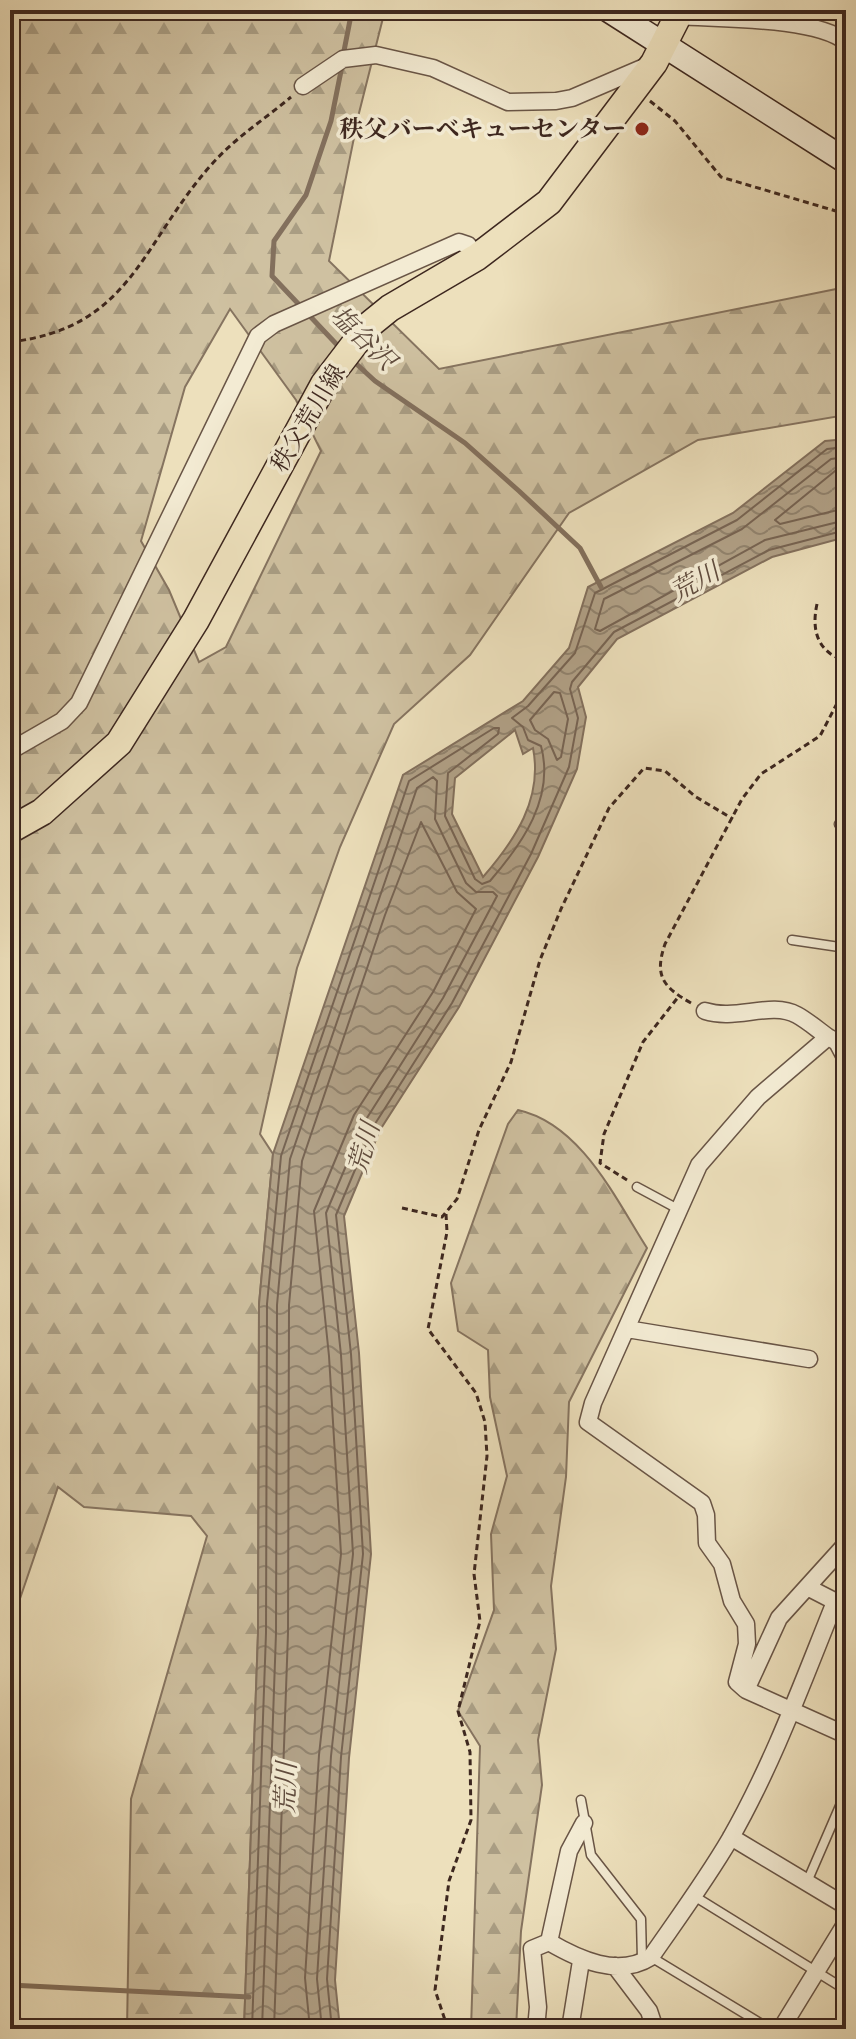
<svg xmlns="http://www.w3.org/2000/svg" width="856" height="2039" font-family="'IM FELL French Canon','Noto Serif JP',serif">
  <defs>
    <pattern id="forest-firs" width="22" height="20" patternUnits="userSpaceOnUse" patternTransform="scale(2)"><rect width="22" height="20" fill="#cfc1a1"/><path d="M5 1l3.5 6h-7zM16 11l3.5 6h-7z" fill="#a99d83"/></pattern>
    <pattern id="water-waves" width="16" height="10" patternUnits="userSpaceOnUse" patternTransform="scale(2)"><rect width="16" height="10" fill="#b1a187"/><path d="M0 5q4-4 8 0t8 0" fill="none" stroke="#91836e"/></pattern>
  </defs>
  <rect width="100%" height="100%" fill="#ede0bc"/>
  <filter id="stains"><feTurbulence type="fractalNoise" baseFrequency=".0025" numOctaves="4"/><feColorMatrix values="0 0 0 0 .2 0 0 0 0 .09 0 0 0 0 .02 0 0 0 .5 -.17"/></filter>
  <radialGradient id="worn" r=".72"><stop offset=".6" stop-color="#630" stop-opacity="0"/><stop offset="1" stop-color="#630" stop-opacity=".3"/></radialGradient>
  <path fill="url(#forest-firs)" stroke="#867460" stroke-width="2" fill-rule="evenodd" d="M 10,10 L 385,10 L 359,113 L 329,261 L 439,369 L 846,287 L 846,415 L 698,440 L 569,513 L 470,655 L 394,724 L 340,847 L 297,968 L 260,1134 L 273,1154 L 259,1304 L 258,1633 L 244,2029 L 127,2029 L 131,1799 L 207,1536 L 191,1516 L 84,1507 L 58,1487 L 10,1628 ZM 230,309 L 296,400 L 321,451 L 226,647 L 199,662 L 169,590 L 141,541 L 185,387 Z
    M 518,1110 C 581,1124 615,1198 647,1248 L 569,1402 L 566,1477 L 551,1586 L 556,1649 L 538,1740 L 542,1785 L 521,1931 L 516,2029 L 471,2029 L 480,1746 L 458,1711 L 494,1610 L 491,1534 L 507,1476 L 490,1397 L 488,1350 L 458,1331 L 451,1283 L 508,1124 Z"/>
  <path fill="url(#water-waves)" stroke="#83705d" stroke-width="2" fill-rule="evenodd" d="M 846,439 L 846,537 L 772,557 L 617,639 L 578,687 L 586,717 L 577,769 L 538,857 L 459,1007 L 380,1130 L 344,1216 L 359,1353 L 371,1554 L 349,1758 L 335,1980 L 340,2029 L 244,2029 L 258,1633 L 259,1304 L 273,1154 L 403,775 L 523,701 L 569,648 L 588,587 L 733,513 L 825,441 ZM 515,730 L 523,754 L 533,748 C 543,799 515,840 483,877 L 452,814 L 455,778 Z"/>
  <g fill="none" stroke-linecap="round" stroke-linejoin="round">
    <path stroke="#776453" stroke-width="2" d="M 846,457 L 831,459 L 742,529 L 604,599 L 595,629 L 600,631 L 765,540 L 846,520
      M 846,469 L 835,471 L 775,520 L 780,524 L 846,508
      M 554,692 L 560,693 L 568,719 L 561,757 L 557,760 L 548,739 L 535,730 L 530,720 Z
      M 252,2029 L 266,1633 L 267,1304 L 281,1156 L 409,781 L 494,728 L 499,728 L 498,734 L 448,773 L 445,816 L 475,879 L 482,884 L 490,881 C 522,844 555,798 541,746 L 528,740 L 523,727 L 512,718 L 528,706 L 575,653 L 595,593 L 737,520 L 827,449 L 846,447
      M 262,2029 L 276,1633 L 277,1305 L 290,1159 L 417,788 L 433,777 L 437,781 L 435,819 L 466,883 L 476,892 L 493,892 L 497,896 L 443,998 L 365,1121 L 326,1213 L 341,1355 L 353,1554 L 331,1756 L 317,1979 L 322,2029
      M 274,2029 L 288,1633 L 289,1305 L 302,1161 L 385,915 L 421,822 L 457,892 L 476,909 L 433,992 L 354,1115 L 314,1211 L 329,1356 L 341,1554 L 319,1755 L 305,1978 L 310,2029
      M 332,2029 L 327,1979 L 341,1757 L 363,1554 L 351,1354 L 336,1215 L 373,1127 L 452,1003 L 531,854 L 569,767 L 578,718 L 570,689 L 572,682 L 614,632 L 769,550 L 846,530"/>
    <path stroke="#83705d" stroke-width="5" d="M 343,56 L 352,10
      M 341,349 L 272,276 L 274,241 L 306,195 L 331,121 L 342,66
      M 351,359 L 375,381 L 465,443 L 519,491 L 580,548 L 601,587
      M 10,1985 L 249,1997"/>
    <defs>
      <path id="lane" d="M 839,824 L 846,830
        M 792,940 L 846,948
        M 637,1187 L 678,1209
        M 581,1800 L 591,1855 L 641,1919 L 642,1960
        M 807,1882 L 846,1792
        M 694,1896 L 846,1990
        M 651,1957 L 770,2029"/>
      <path id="street" d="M 679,16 C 719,19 816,17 846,42
        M 303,86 L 343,59 L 376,55 L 433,68 L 508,102 L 556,101 L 572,98 L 649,65
        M 10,751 L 62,721 L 79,703 L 258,336 L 274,324 L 459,242 L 468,245 L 477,257
        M 705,1011 C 736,1021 771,1001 797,1015 C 808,1021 818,1030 828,1037
        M 846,1032 L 837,1042 L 846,1059
        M 627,1329 L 809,1359
        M 846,1544 L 779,1618 L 746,1690 L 846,1735
        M 809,1588 L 846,1607
        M 746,1690 L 737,1682 L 747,1644 L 746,1624 L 732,1601 L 722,1564 L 707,1543 L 706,1515 L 702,1503 L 588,1422 L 593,1403 L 699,1165 L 758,1097 L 828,1037 L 837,1042
        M 731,1837 L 846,1906
        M 549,1942 L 569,1851 L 584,1823
        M 615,1966 L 649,2011 L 655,2029
        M 536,2029 L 538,2007 L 532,1949 L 549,1942 C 578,1959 618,1978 651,1957 C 678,1918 706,1880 730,1839 C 773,1764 803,1681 835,1602
        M 570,2029 L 581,1961
        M 781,2029 L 846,1923"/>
      <path id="secondary" d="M 609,10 L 846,161
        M 10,2027 L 14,2029"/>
      <path id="primary" d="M 10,830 L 42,812 L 119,743 L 196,620 L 324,384 L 369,325 L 390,308 L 477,257 L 549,202 L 654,63 L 681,10"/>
    </defs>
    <use href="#lane" stroke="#695546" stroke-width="11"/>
    <use href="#street" stroke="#695546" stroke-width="19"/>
    <use href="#secondary" stroke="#3d271f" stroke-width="27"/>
    <use href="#primary" stroke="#3d271f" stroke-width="29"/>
    <path stroke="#3d271f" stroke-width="3" stroke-dasharray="6 4" stroke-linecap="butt" d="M 650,101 L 675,121 L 721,177 L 846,214
      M 10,342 C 132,328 141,243 212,164 C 236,137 265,119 291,97
      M 817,604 C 811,631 818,653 846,661
      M 691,1003 C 663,987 654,976 665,944 L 742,799 L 761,774 L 820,736 L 846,686
      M 627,1180 L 600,1163 L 604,1134 L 643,1042 L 679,996
      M 402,1208 L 442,1217 L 457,1199 L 479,1130 L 511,1062 L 540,960 L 561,909 L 609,808 L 644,768 L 665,771 L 696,797 L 733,819
      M 446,1214 L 447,1232 L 428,1329 L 476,1393 L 485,1422 L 487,1456 L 474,1574 L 480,1621 L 458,1711 L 470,1752 L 471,1820 L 449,1881 L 435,1990 L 448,2029"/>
    <use href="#lane" stroke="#f3ebd3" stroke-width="8"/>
    <use href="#street" stroke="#f3ebd3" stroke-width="16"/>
    <use href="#secondary" stroke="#f3ebd3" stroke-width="24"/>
    <use href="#primary" stroke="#ede0bc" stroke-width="26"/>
  </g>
  <circle fill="#8f2418" stroke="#f3ebd3" stroke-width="3" cx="642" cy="129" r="8"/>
  <g text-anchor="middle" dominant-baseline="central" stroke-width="7" stroke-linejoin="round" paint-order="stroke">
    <g font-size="24" font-weight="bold" fill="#3d271f" stroke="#f3ebd3" text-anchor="end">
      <text x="626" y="129">秩父バーベキューセンター</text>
    </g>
    <g font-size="24" fill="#3d271f" stroke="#f3ebd3">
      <text transform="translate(308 418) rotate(-59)">秩父荒川線</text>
    </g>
    <g font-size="26" font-style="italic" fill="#604c3e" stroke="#f3ebd3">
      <text transform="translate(363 338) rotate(44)">塩谷沢</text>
      <text transform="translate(695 582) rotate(-29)">荒川</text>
      <text transform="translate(364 1148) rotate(-74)">荒川</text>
      <text transform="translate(286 1788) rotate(-88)">荒川</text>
    </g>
  </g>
  <rect width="856" height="2039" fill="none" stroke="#ede0bc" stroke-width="40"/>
  <rect x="12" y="12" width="832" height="2015" fill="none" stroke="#3d271f" stroke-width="4"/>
  <rect x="20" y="20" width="816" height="1999" fill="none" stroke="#3d271f" stroke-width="2"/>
  <rect width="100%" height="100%" filter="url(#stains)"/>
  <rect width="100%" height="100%" fill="url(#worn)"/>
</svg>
